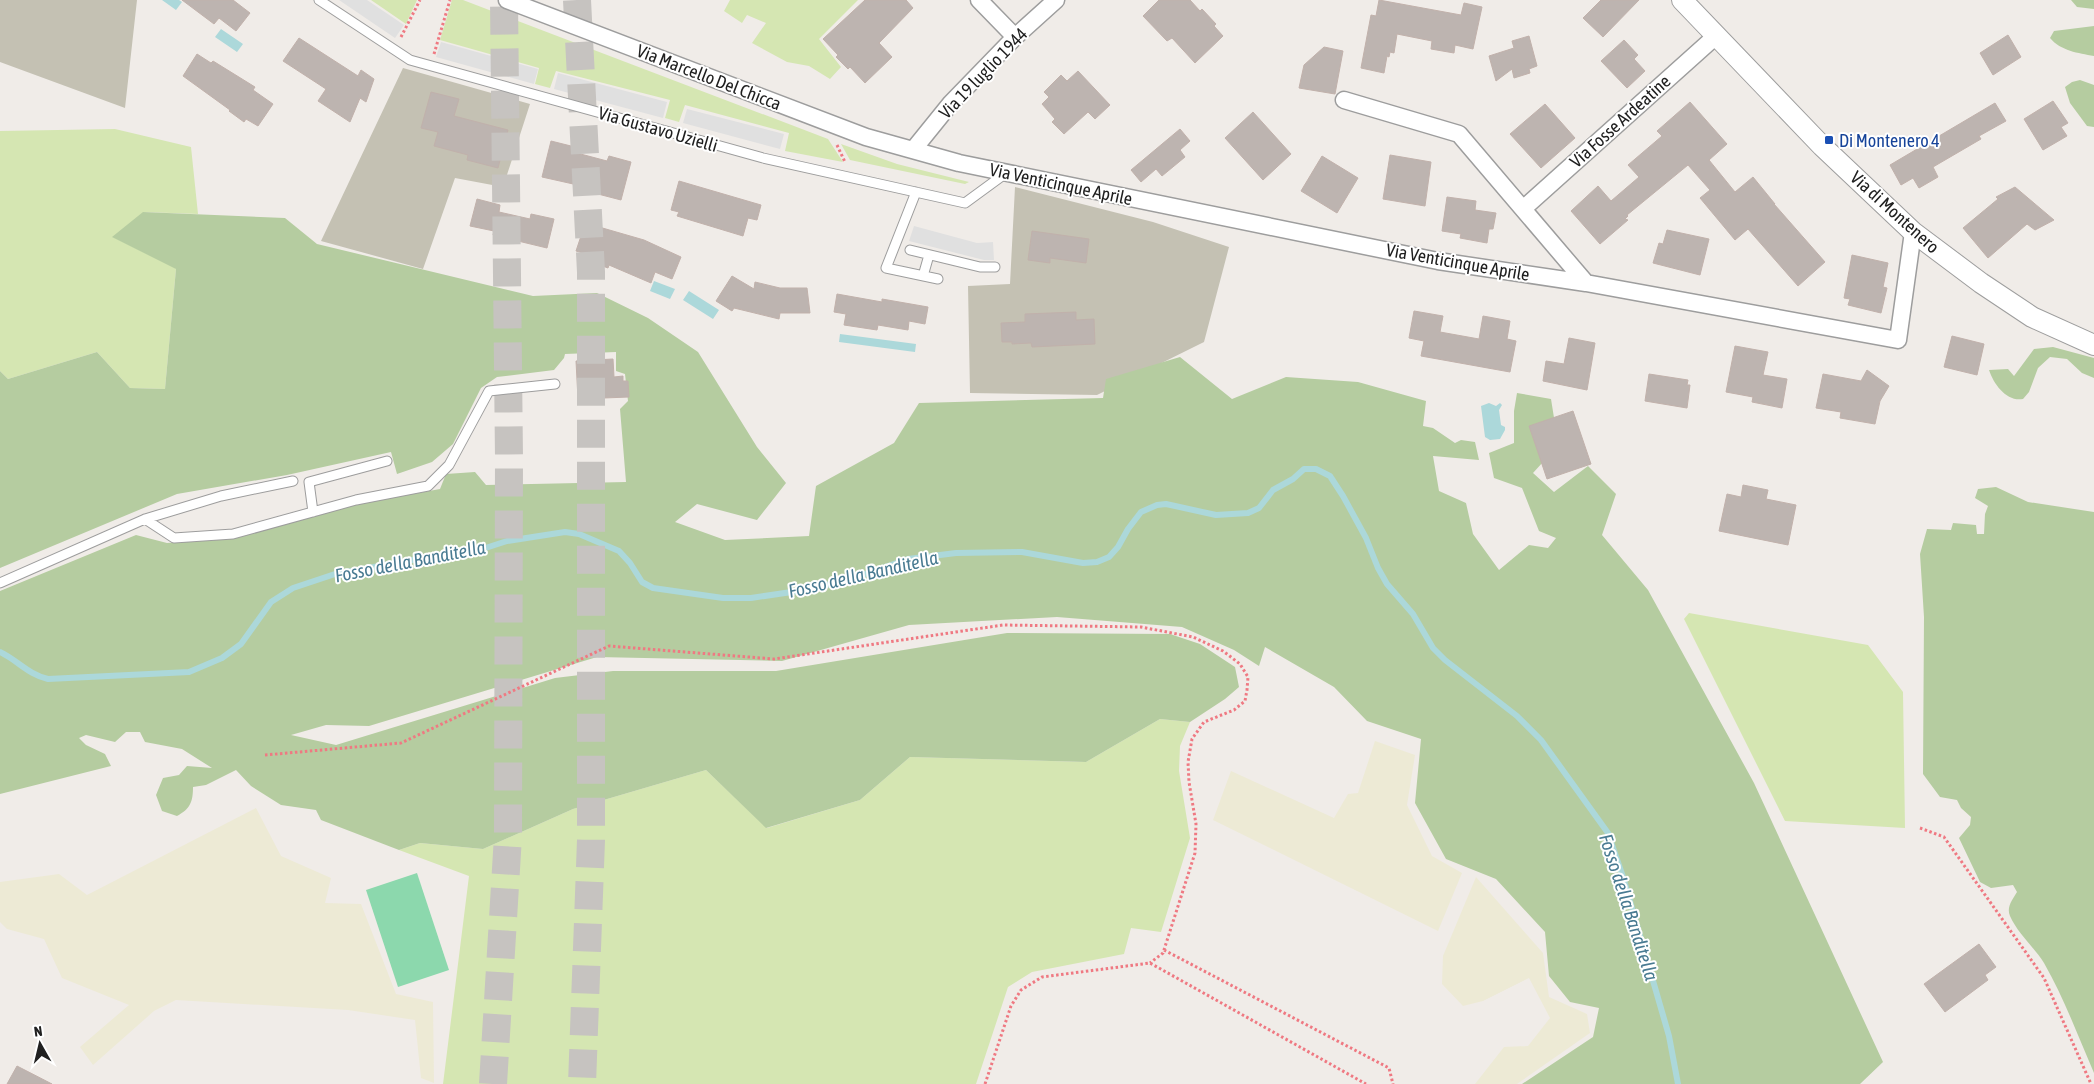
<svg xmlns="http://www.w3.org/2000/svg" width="2094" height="1084" font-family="'Asap Condensed',sans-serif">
  <rect width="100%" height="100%" fill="#f0ece8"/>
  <path fill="#c4c1b3" d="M 0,0 L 137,0 L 125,108 L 0,62 Z
    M 403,68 L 530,104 L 503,187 L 455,178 L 423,269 L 321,241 Z
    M 1015,187 L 1153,222 L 1229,247 L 1204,342 L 1097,395 L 970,393 L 968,286 L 1010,284 Z"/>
  <path fill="#edead5" d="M 1375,741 L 1415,755 L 1407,805 L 1432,856 L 1462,873 L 1438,931 L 1213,820 L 1231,771 L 1334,818 L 1348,794 L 1358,793 Z
    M 256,808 L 281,856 L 331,878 L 325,903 L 361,904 L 396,994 L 433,1002 L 434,1083 L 421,1078 L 415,1020 L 348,1010 L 176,1000 L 154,1011 L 93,1065 L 80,1047 L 129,1005 L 62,978 L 44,939 L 7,929 L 0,922 L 0,882 L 59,874 L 87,895 Z
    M 1476,877 L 1543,953 L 1549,997 L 1587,1014 L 1590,1033 L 1517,1084 L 1475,1084 L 1504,1047 L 1528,1046 L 1550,1018 L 1529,978 L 1483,1001 L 1463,1006 L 1442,984 L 1443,956 Z"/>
  <path fill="#d5e6b2" d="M 371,0 L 417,0 L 406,24 Z
    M 452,0 L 463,0 L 828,139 L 843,162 L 785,151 L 789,133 L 685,105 L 679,122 L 665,118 L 670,100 L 556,71 L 550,88 L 535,84 L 539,68 L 440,40 Z
    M 730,0 L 858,0 L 819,39 L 841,67 L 830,79 L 809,66 L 787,62 L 752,43 L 766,23 L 747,15 L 742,23 L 724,11 Z
    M 115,129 L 191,147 L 198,214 L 143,212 L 176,269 L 165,389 L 130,388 L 97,352 L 8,379 L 0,371 L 0,131 Z
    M 841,144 L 897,164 L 969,182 L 965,184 L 850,160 Z
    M 1689,613 L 1868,645 L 1903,692 L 1905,828 L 1785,821 L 1684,619 Z
    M 1160,719 L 1190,722 L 1180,746 L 1179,771 L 1190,838 L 1161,932 L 1131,928 L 1124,954 L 1032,972 L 1008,987 L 976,1084 L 443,1084 L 469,876 L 399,850 L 420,843 L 483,849 L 573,809 L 706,770 L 767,828 L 860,800 L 910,757 L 1086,762 Z"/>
  <path fill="#b5cca0" d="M 2071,0 L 2094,0 L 2094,9 L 2077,7 Z
    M 2094,26 L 2094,56 C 2078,53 2061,51 2050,38 L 2054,31 Z
    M 2080,80 L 2094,85 L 2094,127 L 2087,126 L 2070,103 L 2065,87 L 2072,82 Z
    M 143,212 L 285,218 L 317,244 L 533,296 L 597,293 L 648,318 L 698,352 L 757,447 L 786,483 L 757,520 L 697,504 L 675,522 L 725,540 L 809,536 L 816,486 L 894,443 L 919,403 L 1103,398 L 1106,379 L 1180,357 L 1232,399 L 1286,377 L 1358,382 L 1426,401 L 1423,426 L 1433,428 L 1455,443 L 1461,440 L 1475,442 L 1479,460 L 1433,456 L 1439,491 L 1466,503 L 1473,534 L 1499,570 L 1529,545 L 1548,548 L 1556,538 L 1539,531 L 1522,488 L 1494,478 L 1489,453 L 1514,443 L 1514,411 L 1517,393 L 1551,399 L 1555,424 L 1553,451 L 1533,473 L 1554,492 L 1588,466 L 1616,494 L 1602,535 L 1648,590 L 1754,783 L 1883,1062 L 1860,1084 L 1522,1084 L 1593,1037 L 1599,1008 L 1570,1002 L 1549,976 L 1545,932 L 1496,879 L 1446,859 L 1415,803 L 1421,739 L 1367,721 L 1334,687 L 1265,647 L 1259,666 L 1234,650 L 1182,627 L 1057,617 L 909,625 L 782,661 L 597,657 L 369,726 L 326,725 L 291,735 L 336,745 L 555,678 L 613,671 L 776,671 L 1007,633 L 1170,634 L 1200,644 L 1235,667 L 1239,687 L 1225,699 L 1190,722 L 1160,719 L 1086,762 L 910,757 L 860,800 L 766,828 L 706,770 L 573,809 L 483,849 L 420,843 L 399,850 L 321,820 L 316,810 L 281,805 L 251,786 L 236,770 L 206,785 L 193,787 C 193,802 190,809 177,816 L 162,811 L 156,795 L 163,778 L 179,775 L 187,766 L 212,768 L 182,749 L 145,742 L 140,732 L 126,732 L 115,742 L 86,735 L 79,738 L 86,745 L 105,754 L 111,766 L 0,794 L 0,591 L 136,535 L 167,543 L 230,539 L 313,512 L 440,489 L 446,474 L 475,472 L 486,485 L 626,482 L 620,409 L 628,401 L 625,374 L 616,371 L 616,352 L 565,354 L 564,358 L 554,370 L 497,377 L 481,388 L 453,444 L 432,462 L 397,474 L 391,452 L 287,475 L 177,494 L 0,568 L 0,371 L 8,379 L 97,352 L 130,388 L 165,389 L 176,269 L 112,237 Z
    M 2053,347 L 2094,358 L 2094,378 L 2082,373 L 2067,359 L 2050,357 L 2038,368 L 2029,392 L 2023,399 C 2007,402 1994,385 1989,370 L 2008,369 L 2014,376 L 2034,349 Z
    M 1996,487 L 2028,502 L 2094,512 L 2094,1073 C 2078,1036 2064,998 2044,963 C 2034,947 2018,934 2010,916 C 2006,907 2013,899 2017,892 L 2013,885 L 1991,888 L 1980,882 L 1959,838 L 1970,825 L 1971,817 L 1961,808 L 1957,800 L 1940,797 L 1923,774 L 1924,617 L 1920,554 L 1927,529 L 1951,530 L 1953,523 L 1976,525 L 1977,534 L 1984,534 L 1985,514 L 1988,506 L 1975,498 L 1978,489 Z"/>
  <path fill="#8cd8ad" d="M 417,873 L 449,970 L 398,987 L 366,890 Z"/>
  <path fill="#e0e0e0" d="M 339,0 L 367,0 L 404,25 L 395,38 Z
    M 441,42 L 538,69 L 534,84 L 436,57 Z
    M 558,73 L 667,102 L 663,118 L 554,89 Z
    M 687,109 L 784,134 L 780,149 L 683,123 Z
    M 914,226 L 977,243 L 993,242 L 994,260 L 984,260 L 909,241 Z"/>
  <path fill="#acd8da" d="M 162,0 L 179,0 L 182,2 L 176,10 Z
    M 221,29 L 243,44 L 237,52 L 215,37 Z
    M 654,281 L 675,289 L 670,299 L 650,291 Z
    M 689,291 L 719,310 L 713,319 L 683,300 Z
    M 840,334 L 916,344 L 915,352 L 839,342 Z
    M 1489,403 L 1496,406 L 1500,403 L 1502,405 L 1499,410 L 1501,425 L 1505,427 L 1505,430 L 1500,439 L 1490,440 L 1485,437 L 1481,406 Z"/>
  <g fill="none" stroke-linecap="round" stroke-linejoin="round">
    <path stroke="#acd8da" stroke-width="6" d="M 0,652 C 17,660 29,675 48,679 L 189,672 L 222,658 L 241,644 L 271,602 L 293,588 L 335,574 L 418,559 L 461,556 L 507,541 L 565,532 L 579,534 L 619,551 L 630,563 L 642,582 L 653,588 L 723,598 L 751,598 L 805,590 L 848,580 L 908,559 L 956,553 L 1022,552 L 1083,563 L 1097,562 L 1109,557 L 1118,547 L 1128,529 L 1141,512 L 1157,505 L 1166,504 L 1216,515 L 1248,513 L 1259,508 L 1273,490 L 1293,479 L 1304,469 L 1316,469 L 1330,476 L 1343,496 L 1366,538 L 1378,568 L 1387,584 L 1413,614 L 1433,648 L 1445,660 L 1517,716 L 1541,740 L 1608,833 L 1623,877 L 1669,1036 L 1678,1084"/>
  </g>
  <path fill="#bdb4b0" stroke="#c1b1ab" d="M 182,0 L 233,0 L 250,13 L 236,31 L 219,18 L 214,24 Z
    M 865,0 L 906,0 L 913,8 L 879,43 L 892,57 L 865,83 L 850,67 L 848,69 L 836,57 L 838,55 L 823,39 Z
    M 1159,0 L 1190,0 L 1200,11 L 1202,9 L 1216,24 L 1214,26 L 1223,36 L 1195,63 L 1172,38 L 1167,41 L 1143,16 Z
    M 1379,0 L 1461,15 L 1464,3 L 1482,7 L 1473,49 L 1455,45 L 1454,53 L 1431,49 L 1432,41 L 1397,34 L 1394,53 L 1390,52 L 1389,57 L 1387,56 L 1384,73 L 1361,68 L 1371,15 L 1376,16 Z
    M 1601,0 L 1639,0 L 1603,37 L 1583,18 Z
    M 2008,35 L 2021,57 L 1993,75 L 1980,53 Z
    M 1529,36 L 1537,66 L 1529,69 L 1530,73 L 1514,78 L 1512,69 L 1496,81 L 1489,56 L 1514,48 L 1512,41 Z
    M 299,38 L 358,76 L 361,70 L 374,79 L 366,102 L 360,98 L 350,122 L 318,101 L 326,89 L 283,61 Z
    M 1624,40 L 1638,55 L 1634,59 L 1645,71 L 1627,88 L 1601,61 Z
    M 1324,47 L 1343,51 L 1335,94 L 1299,88 L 1304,65 Z
    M 197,54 L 211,63 L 213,61 L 255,87 L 253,90 L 273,104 L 258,126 L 246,119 L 244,122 L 229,111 L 230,110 L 183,76 Z
    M 1078,71 L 1110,105 L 1095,119 L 1088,112 L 1064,134 L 1052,122 L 1055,119 L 1042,104 L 1049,97 L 1044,92 L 1061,75 L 1067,81 Z
    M 431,92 L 459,99 L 454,116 L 508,130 L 498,168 L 467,160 L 468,155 L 434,146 L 438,132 L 421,128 Z
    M 2053,101 L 2068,123 L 2061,127 L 2067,136 L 2043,150 L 2024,119 Z
    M 1690,102 L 1727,144 L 1709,160 L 1735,192 L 1753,177 L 1775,204 L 1774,204 L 1825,262 L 1798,286 L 1748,229 L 1735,240 L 1700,198 L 1710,190 L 1688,165 L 1627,215 L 1628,216 L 1625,219 L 1628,220 L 1600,244 L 1571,211 L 1598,186 L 1611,201 L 1639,177 L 1628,165 L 1662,136 L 1657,131 Z
    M 1995,103 L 2006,121 L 1979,136 L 1981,139 L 1933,167 L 1938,177 L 1919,188 L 1913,178 L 1901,185 L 1890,165 Z
    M 1545,104 L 1575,138 L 1541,168 L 1510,134 Z
    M 1253,112 L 1291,154 L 1263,180 L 1225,138 Z
    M 1180,129 L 1190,141 L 1180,150 L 1185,157 L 1162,176 L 1156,169 L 1141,182 L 1131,170 Z
    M 551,141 L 575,147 L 573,152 L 607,161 L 609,156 L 631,162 L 621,200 L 598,194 L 600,190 L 542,177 Z
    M 1390,155 L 1431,162 L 1425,206 L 1383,199 Z
    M 1322,156 L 1358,178 L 1337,213 L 1301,191 Z
    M 679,181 L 761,205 L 757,220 L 748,218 L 743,236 L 677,216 L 679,212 L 671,210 Z
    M 2015,187 L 2054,220 L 2035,230 L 2027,224 L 1988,258 L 1963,228 L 1998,199 L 1996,197 Z
    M 1447,197 L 1476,201 L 1475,210 L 1496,213 L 1493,229 L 1489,229 L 1487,243 L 1460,238 L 1461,234 L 1442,231 Z
    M 477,199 L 500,205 L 499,212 L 530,219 L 531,214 L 554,219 L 547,248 L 493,235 L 494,231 L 470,226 Z
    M 599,227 L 644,240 L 681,257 L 672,279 L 655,272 L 651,283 L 609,265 L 608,268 L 589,261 L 590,255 L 576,251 L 583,230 L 597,234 Z
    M 1667,230 L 1709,239 L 1700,275 L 1653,263 L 1659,243 L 1663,244 Z
    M 1032,231 L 1089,239 L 1086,263 L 1050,258 L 1050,263 L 1028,260 Z
    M 1852,255 L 1888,263 L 1883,287 L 1887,288 L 1881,313 L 1848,305 L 1850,299 L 1844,298 Z
    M 732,276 L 754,289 L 755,282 L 780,288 L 807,288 L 810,313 L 780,313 L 779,319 L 734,308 L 732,311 L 716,301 Z
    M 837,294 L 882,302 L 882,299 L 928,307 L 925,324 L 909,321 L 908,330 L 878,325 L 877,330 L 844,325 L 846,314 L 834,312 Z
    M 1414,311 L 1443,316 L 1440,332 L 1479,339 L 1483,316 L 1510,321 L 1507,339 L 1516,341 L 1510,372 L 1421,356 L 1424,341 L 1409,338 Z
    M 1076,312 L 1076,320 L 1094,319 L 1095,344 L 1032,347 L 1031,343 L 1012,344 L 1012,342 L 1002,342 L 1001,323 L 1025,322 L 1025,314 Z
    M 1952,336 L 1984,344 L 1977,375 L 1944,367 Z
    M 1569,338 L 1595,343 L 1587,390 L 1543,381 L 1546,361 L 1564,364 Z
    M 1735,346 L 1768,352 L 1763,375 L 1787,379 L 1782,408 L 1752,402 L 1753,397 L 1726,392 Z
    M 613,359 L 614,377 L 623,376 L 623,381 L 628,381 L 629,397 L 578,399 L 576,361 Z
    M 1867,370 L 1889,386 L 1880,401 L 1875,424 L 1840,418 L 1841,412 L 1816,408 L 1823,374 L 1861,381 Z
    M 1649,374 L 1688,380 L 1687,385 L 1690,385 L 1687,408 L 1645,401 Z
    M 1573,411 L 1591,464 L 1547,479 L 1529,426 Z
    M 1743,485 L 1768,490 L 1766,499 L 1796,505 L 1788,545 L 1719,531 L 1727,494 L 1741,497 Z
    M 1979,944 L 1996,967 L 1985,975 L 1988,980 L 1945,1012 L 1924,984 Z
    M 17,1066 L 52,1084 L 7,1084 Z"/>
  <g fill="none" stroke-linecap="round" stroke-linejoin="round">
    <path stroke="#c6c3c0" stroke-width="28" stroke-dasharray="28 14" stroke-linecap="butt" d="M 577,0 L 591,272 L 591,840 L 582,1084
      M 493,1084 L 508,836 L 509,458 L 504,0"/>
    <defs>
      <path id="service" d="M 319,0 L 410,60 L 763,158 L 965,203 L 1006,173
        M 916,192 L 886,268 L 938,279
        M 910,250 L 980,267 L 995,267
        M 923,276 L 929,255
        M 313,512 L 309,482 L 387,461
        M 145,519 L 174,538 L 233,534 L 356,500 L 428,486 L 449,465 L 489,391 L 555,384
        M 0,583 L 145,519 L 221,496 L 293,481"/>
      <path id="minor" d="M 507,0 L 866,137 L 959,163 L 1438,261 L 1586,283 L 1898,340 L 1913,232
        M 979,0 L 1015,37
        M 1344,100 L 1459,134 L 1586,283
        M 913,150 L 951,103 L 1015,37 L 1056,0
        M 1524,208 L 1717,35"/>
      <path id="tertiary" d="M 1682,0 L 1822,146 L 1913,232 L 1981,283 L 2032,317 L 2094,345"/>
    </defs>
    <use href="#service" stroke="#9d9d9d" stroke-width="11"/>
    <use href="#minor" stroke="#9d9d9d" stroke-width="19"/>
    <use href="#tertiary" stroke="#9d9d9d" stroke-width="22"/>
    <path stroke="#ef7982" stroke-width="3" stroke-dasharray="2.5 2.5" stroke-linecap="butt" d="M 401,37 L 420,0
      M 434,54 L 450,0
      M 837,145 L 845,162
      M 265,755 L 401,743 L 609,646 L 774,659 L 1003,625 L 1141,627 L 1193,637 L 1223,651 L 1240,664 L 1248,677 L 1247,690 L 1245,701 L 1234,710 L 1204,722 L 1192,739 L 1188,762 L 1189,782 L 1196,824 L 1195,853 L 1163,953 L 1150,963
      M 1920,828 L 1944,837 L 2044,978 L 2091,1084
      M 1164,950 L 1389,1068 L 1393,1084
      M 985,1084 L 1011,1006 L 1021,990 L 1042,977 L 1150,963 L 1366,1084"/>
    <use href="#service" stroke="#fff" stroke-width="9"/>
    <use href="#minor" stroke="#fff" stroke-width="16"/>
    <use href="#tertiary" stroke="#fff" stroke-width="20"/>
  </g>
  <rect fill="#1a4fb4" stroke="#fff" stroke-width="2" x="1824" y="135" width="10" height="10" rx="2.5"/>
  <g text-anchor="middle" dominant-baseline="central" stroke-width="4" stroke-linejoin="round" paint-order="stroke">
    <g font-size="18" fill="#202020" stroke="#fff">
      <text transform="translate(983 73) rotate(-46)">Via 19 luglio 1944</text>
      <text transform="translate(709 77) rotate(21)">Via Marcello Del Chicca</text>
      <text transform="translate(1620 121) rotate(-42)">Via Fosse Ardeatine</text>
      <text transform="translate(658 129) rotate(16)">Via Gustavo Uzielli</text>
      <text transform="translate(1061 184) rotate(12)">Via Venticinque Aprile</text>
      <text transform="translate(1895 212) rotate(42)">Via di Montenero</text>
      <text transform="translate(1458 262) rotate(10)">Via Venticinque Aprile</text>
    </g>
    <g font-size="18" fill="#164399" stroke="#fff" text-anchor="start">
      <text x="1839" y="140">Di Montenero 4</text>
    </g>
    <g font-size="19" font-style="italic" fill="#497b92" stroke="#fff">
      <text transform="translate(410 561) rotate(-11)">Fosso della Banditella</text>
      <text transform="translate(863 574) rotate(-13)">Fosso della Banditella</text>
      <text transform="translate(1629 907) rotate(72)">Fosso della Banditella</text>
    </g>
  </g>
  <g transform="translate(40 1044) rotate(352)" stroke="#ffffff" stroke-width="4" paint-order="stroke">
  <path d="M0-4L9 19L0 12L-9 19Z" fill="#202020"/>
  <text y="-8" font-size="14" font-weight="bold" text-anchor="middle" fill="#202020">N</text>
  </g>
</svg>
